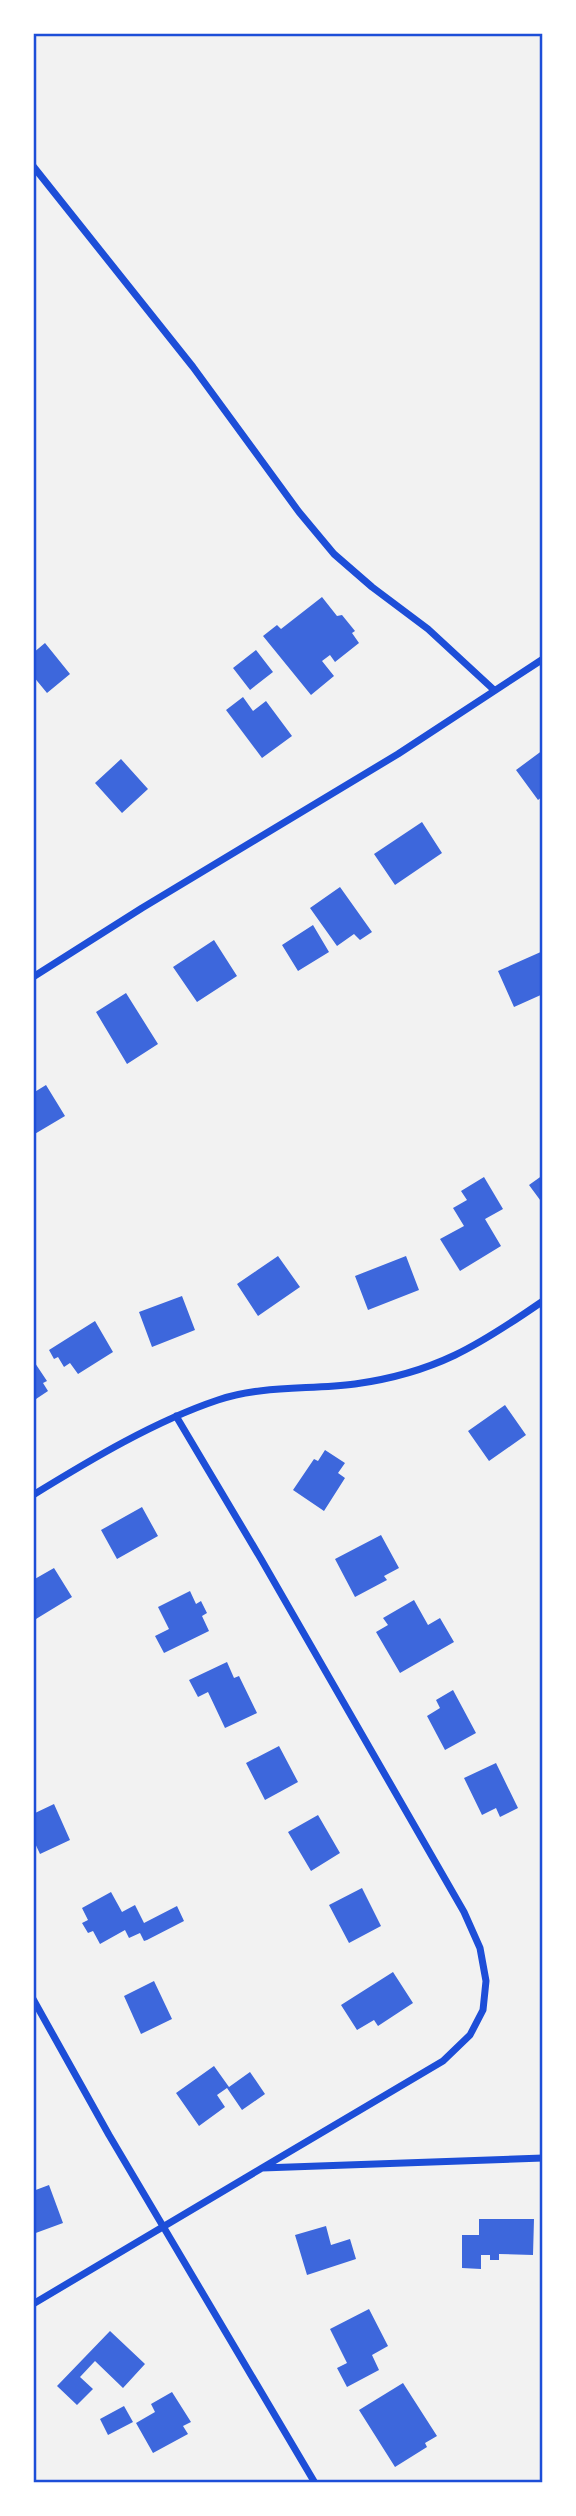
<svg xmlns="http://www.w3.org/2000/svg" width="576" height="2516" font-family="Montserrat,sans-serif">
  <rect width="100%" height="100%" fill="#f2f2f2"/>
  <path fill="#3d67dc" d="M 322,597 L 337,616 L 342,615 L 355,631 L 352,633 L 359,643 L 335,662 L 330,655 L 322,661 L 334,676 L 311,695 L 263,636 L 277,625 L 281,629 Z
    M 45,643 L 70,674 L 47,693 L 33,676 L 33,653 Z
    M 256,650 L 273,672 L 250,690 L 233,668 Z
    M 243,697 L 253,711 L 266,701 L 292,736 L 262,758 L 226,710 Z
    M 543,750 L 543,796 L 538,800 L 516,770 Z
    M 121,759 L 148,789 L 122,813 L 95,783 Z
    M 422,822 L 442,853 L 395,885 L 374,854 Z
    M 340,887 L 372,932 L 360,940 L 354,934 L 337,946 L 310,908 Z
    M 313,925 L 329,952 L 298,971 L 282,945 Z
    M 214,940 L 237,976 L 197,1002 L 173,967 Z
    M 543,951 L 543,994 L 514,1007 L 498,971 Z
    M 126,993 L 158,1044 L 127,1064 L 96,1012 Z
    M 46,1085 L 65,1116 L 33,1135 L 33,1093 Z
    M 543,1175 L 543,1204 L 529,1185 Z
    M 484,1177 L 503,1209 L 485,1219 L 501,1246 L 460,1271 L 440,1239 L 464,1226 L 453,1208 L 467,1200 L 461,1191 Z
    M 278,1256 L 300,1287 L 258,1316 L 237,1284 Z
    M 406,1256 L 419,1290 L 368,1310 L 355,1276 Z
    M 182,1296 L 195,1330 L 152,1347 L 139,1312 Z
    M 95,1321 L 113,1352 L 78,1374 L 70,1363 L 64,1367 L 58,1357 L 54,1359 L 49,1350 Z
    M 33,1360 L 47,1381 L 43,1383 L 48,1391 L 33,1401 Z
    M 505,1405 L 526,1435 L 489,1461 L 468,1431 Z
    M 325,1450 L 345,1463 L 338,1473 L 345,1478 L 324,1511 L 293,1490 L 314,1459 L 318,1461 Z
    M 142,1507 L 158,1536 L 117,1559 L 101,1530 Z
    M 381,1535 L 399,1568 L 384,1576 L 387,1580 L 355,1597 L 335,1559 Z
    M 54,1568 L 72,1597 L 36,1619 L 33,1614 L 33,1580 Z
    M 190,1591 L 196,1604 L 201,1601 L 207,1613 L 202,1616 L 209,1631 L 164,1653 L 155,1636 L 169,1629 L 158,1607 Z
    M 414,1600 L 428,1625 L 440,1618 L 454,1642 L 400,1673 L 376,1632 L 388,1625 L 383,1618 Z
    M 227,1662 L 234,1678 L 239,1676 L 257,1713 L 225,1728 L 208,1692 L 198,1697 L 189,1680 Z
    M 453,1690 L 476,1733 L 445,1750 L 427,1716 L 440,1708 L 436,1700 Z
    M 279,1746 L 298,1782 L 265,1800 L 246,1763 Z
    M 496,1763 L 518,1808 L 500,1817 L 496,1808 L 482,1815 L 464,1778 Z
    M 54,1804 L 70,1840 L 40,1854 L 33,1839 L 33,1814 Z
    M 318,1815 L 340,1853 L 311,1871 L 288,1832 Z
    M 362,1888 L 381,1926 L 349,1943 L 329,1905 Z
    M 111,1892 L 122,1912 L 135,1905 L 144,1923 L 177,1906 L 184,1921 L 147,1940 L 144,1941 L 140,1933 L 129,1938 L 125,1930 L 100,1944 L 93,1931 L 88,1933 L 82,1923 L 88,1920 L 82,1908 Z
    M 393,1972 L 413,2003 L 378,2026 L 374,2020 L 357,2030 L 341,2005 Z
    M 154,1981 L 172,2019 L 141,2034 L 124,1996 Z
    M 214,2066 L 229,2087 L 250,2072 L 265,2094 L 242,2110 L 227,2088 L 217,2095 L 225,2107 L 199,2126 L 176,2093 Z
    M 49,2185 L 63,2223 L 33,2234 L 33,2191 Z
    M 479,2219 L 534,2219 L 533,2255 L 499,2254 L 499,2260 L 490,2260 L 490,2255 L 481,2255 L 481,2269 L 462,2268 L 462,2235 L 479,2235 Z
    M 326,2226 L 331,2245 L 350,2239 L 356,2259 L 307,2275 L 295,2235 Z
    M 369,2309 L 388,2346 L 372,2355 L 379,2370 L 347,2387 L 337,2368 L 347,2363 L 330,2329 Z
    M 110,2331 L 145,2364 L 123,2388 L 95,2361 L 80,2377 L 93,2389 L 77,2405 L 57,2386 Z
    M 403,2383 L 437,2436 L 425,2443 L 427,2447 L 395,2467 L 359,2410 Z
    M 172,2392 L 191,2422 L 183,2426 L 188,2434 L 153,2453 L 136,2423 L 155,2412 L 151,2404 Z
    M 124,2406 L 133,2422 L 108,2435 L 100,2419 Z"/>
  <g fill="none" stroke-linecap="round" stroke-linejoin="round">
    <path stroke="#1d4ed8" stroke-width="7" d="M 33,166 L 193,367 L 299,512 L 334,554 L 372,587 L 428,629 L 494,690
      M 33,977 L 142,908 L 398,754 L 543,659
      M 176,1416 L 261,1559 L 464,1912 L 480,1948 L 486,1981 L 483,2010 L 470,2035 L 443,2061 L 262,2168
      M 33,1495 C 90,1460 155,1421 218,1400 C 262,1385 309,1390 355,1384 C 435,1373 478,1346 543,1301
      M 33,1999 L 109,2135 L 315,2483
      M 33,2304 L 262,2168 L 543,2158"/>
  </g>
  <rect width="576" height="2516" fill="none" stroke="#ffffff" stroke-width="70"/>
  <rect x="35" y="35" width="506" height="2446" fill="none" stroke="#1d4ed8" stroke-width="2.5"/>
</svg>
